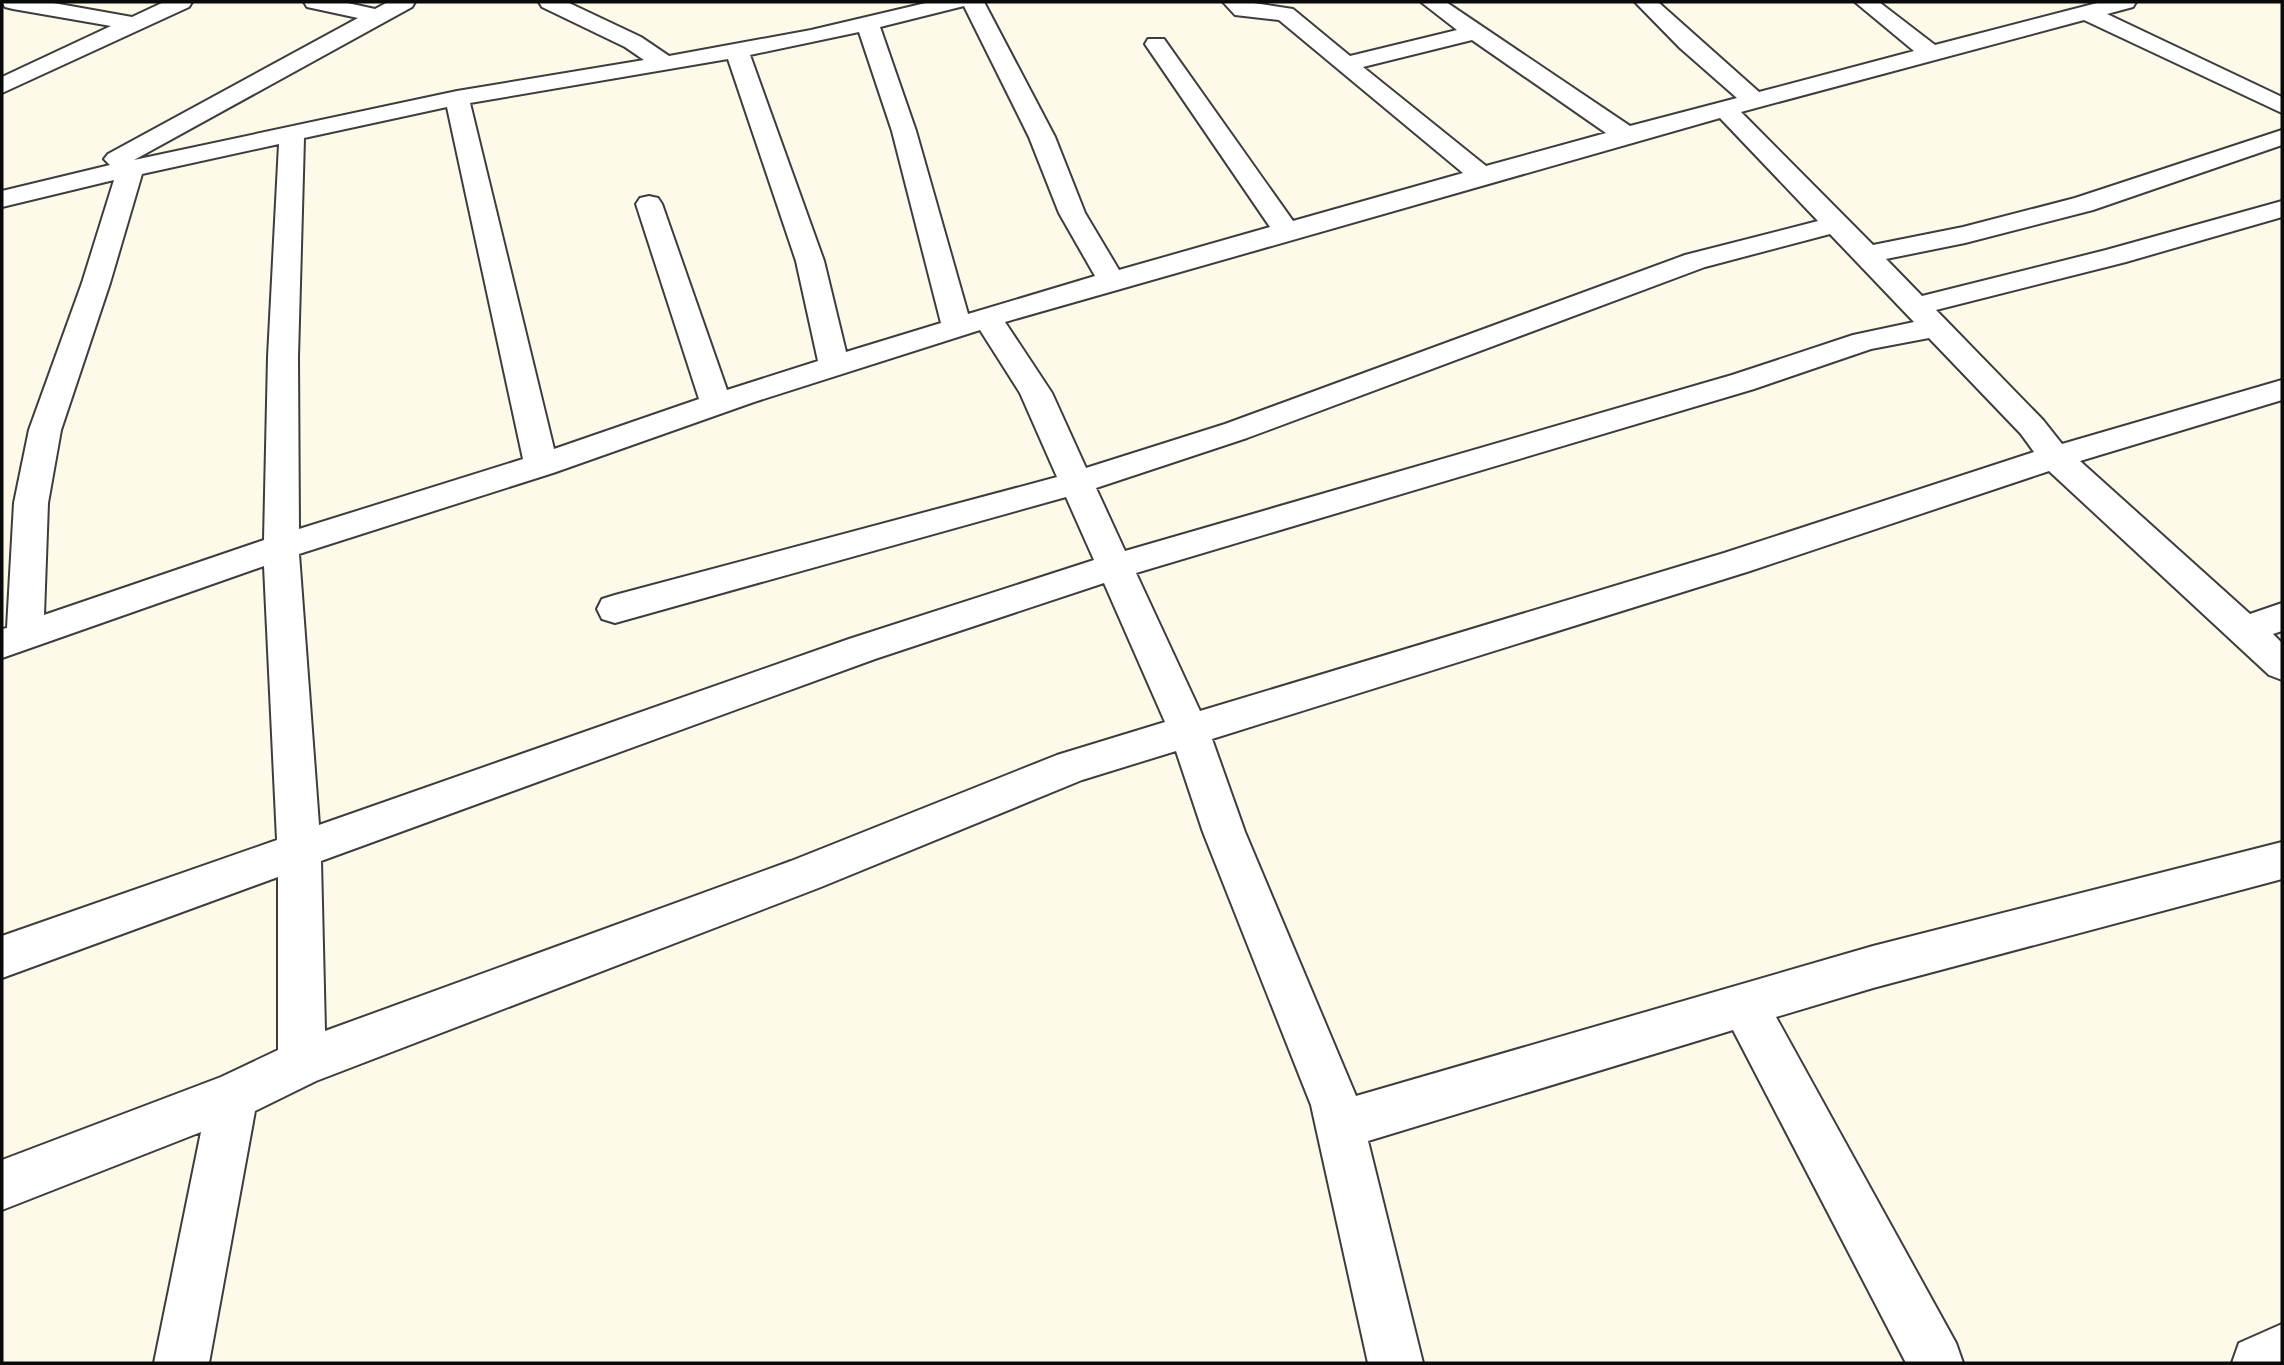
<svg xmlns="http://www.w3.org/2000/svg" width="2284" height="1365" font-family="'IBM Plex Serif',serif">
  <rect width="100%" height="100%" fill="#fdfae9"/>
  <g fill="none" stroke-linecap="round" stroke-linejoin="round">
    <defs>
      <path id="minor" d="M 2,2 L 48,2 L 132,17 L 164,2 L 192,2 L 189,7 L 2,93 L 2,77 L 111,26 L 13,9 L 5,7 Z
        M 304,2 L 343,2 L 375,9 L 388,2 L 415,2 L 412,7 L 134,160 L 457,91 L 644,60 L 625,47 L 542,7 L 539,2 L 567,2 L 641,37 L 669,56 L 811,30 L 930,2 L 984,2 L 1055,137 L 1085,213 L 1119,270 L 1270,227 L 1145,44 L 1148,39 L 1164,39 L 1293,221 L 1463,173 L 1279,20 L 1235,15 L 1223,2 L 1247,2 L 1293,9 L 1350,56 L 1457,30 L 1421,2 L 1446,2 L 1630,126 L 1737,98 L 1680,48 L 1635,2 L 1658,2 L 1759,92 L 1914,51 L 1855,2 L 1879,2 L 1935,45 L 2101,2 L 2136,2 L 2133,7 L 2107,14 L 2282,97 L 2282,113 L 2084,20 L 1741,112 L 1873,245 L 1963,227 L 2075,198 L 2282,130 L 2282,145 L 2093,210 L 1965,243 L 1886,259 L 1922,296 L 2106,250 L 2282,201 L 2282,217 L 2126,262 L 1936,310 L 2043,420 L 2062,444 L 2282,380 L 2282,400 L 2080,461 L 2250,614 L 2282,603 L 2282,631 L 2273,634 L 2282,643 L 2282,680 L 2269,675 L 2049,471 L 1750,571 L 1212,739 L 1245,832 L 1356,1096 L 1873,946 L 2282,842 L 2282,879 L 1873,988 L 1776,1017 L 1956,1343 L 1963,1363 L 1906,1363 L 1733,1030 L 1368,1141 L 1423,1363 L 1368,1363 L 1311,1105 L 1203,832 L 1176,751 L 1082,780 L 821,887 L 316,1081 L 255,1111 L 209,1363 L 154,1363 L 201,1132 L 2,1210 L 2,1160 L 221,1077 L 278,1050 L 278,877 L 2,978 L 2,936 L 277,840 L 264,566 L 2,658 L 2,629 L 7,628 L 14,503 L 29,430 L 82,283 L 114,180 L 2,207 L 2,191 L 110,165 L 104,159 L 108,154 L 358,18 L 307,7 ZM 964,6 L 1029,137 L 1059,213 L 1095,276 L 968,314 L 916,131 L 880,27 ZM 859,32 L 892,131 L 941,323 L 846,352 L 824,261 L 750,55 ZM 1472,40 L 1606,133 L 1486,166 L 1363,67 ZM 728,59 L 796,261 L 818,361 L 727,390 L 662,204 L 658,198 L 649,196 L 640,198 L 636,204 L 699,399 L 554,449 L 470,103 ZM 447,107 L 523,459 L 299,529 L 298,357 L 304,138 ZM 1720,118 L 1818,221 L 1685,255 L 1225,424 L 1086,468 L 1052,393 L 1005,322 ZM 279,144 L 268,357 L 264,540 L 44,615 L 48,503 L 61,430 L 110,283 L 142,174 ZM 1830,234 L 1914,322 L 1853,335 L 1732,375 L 1125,551 L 1096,488 L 1247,438 L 1705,267 ZM 980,330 L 1020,393 L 1057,477 L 615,595 L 602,599 L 597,609 L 602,619 L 615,623 L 1066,497 L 1094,560 L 849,639 L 319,825 L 299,554 L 553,473 L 754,402 ZM 1929,338 L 2021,434 L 2034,452 L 1724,553 L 1200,711 L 1136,573 L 1754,389 L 1871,349 ZM 1104,583 L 1165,722 L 1057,755 L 791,861 L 325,1031 L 321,861 L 875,659 Z
        M 2282,1324 L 2282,1363 L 2232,1363 L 2239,1343 Z"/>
    </defs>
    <use href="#minor" stroke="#3d3d3d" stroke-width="4"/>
    <use href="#minor" fill="#fff" fill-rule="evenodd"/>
  </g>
  <rect width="2284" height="1365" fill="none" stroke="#0a0a0a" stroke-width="7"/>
</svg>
